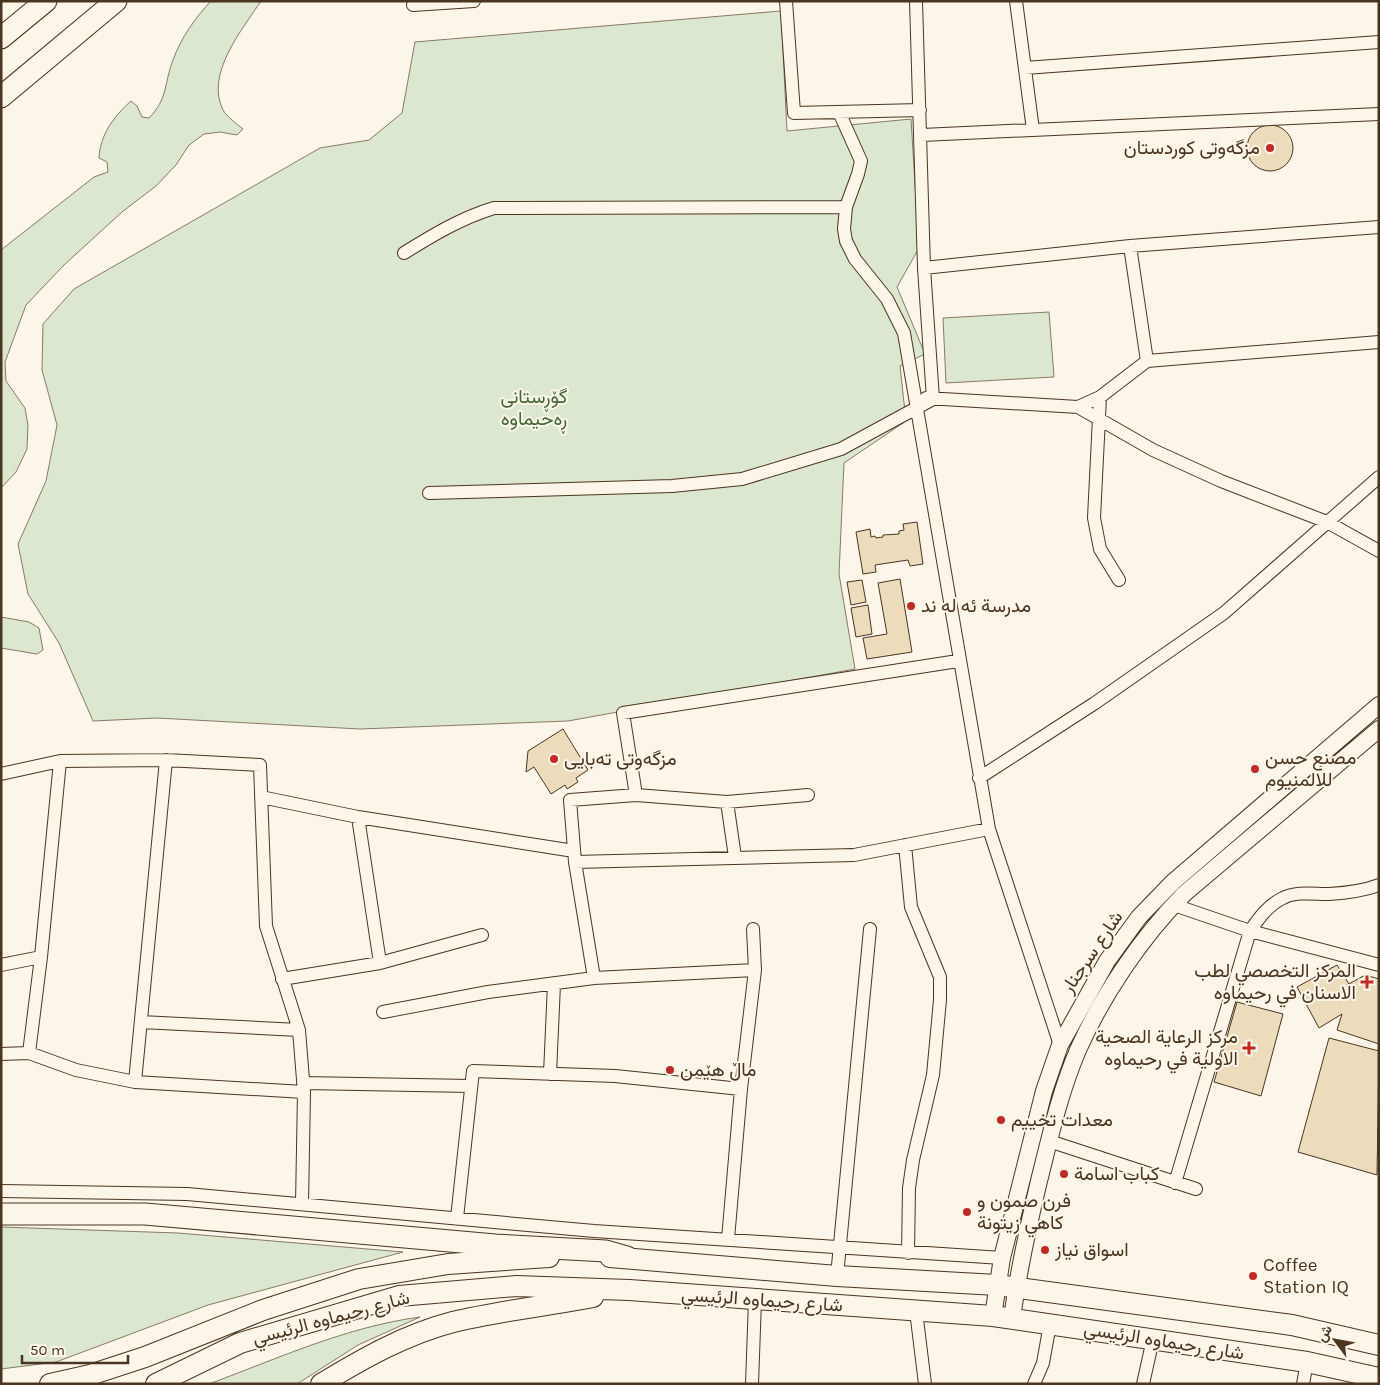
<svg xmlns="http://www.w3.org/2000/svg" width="1380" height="1385" font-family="Karla,Vazirmatn,sans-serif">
  <rect width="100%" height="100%" fill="#fbf6e9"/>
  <path fill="#dce7d0" stroke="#887966" d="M 211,1 L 261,1 C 242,30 205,74 223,110 C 227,117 237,124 243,129 L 237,135 L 220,132 L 204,134 L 189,145 L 176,165 L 156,186 L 122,212 L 64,265 L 26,305 L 5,362 L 6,381 L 25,408 L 28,425 L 27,449 L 16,472 L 1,488 L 1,250 L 94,177 L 108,172 L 107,162 L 99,158 C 100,135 114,116 131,101 L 137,106 L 142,117 L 149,118 C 168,99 164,83 173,60 C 181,38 195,18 211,1 Z
    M 781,11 L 787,131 L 911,119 L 919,248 L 897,287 L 925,354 L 900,366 L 906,421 L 844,463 L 839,574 L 855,669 L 568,721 L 360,729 L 157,718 L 93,721 L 59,643 L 28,594 L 18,544 L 46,481 L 57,425 L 42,370 L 43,324 L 74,289 L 320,148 L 369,140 L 402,113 L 415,42 Z
    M 1049,312 L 1054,377 L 946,383 L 943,318 Z
    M 1,617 L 29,622 L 39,628 L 43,650 L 37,654 L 1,648 Z
    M 1,1227 L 178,1233 L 403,1252 L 208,1305 L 56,1362 L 1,1369 Z
    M 420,1317 L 358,1345 L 297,1384 L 209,1384 C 279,1358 346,1327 420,1317 Z"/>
  <path fill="#ecdcbc" stroke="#4a3520" d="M1247 148a23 23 0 1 1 46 0a23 23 0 1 1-46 0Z
    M 917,522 L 923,564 L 910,566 L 908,560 L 875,565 L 876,572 L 863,574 L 856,532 L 870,529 L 871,537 L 875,536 L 876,538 L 883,537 L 883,535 L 899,534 L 899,531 L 904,530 L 903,524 Z
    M 900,579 L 912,652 L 867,659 L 863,638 L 887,634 L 878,583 Z
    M 862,580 L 866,602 L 851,605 L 847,582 Z
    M 868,605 L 872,634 L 856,637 L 851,608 Z
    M 563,729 L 588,770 L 576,778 L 578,782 L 567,789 L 565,785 L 551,794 L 534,767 L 526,772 L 528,751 Z
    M 1337,965 L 1349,984 L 1365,975 L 1379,979 L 1379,1044 L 1337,1030 L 1342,1014 L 1319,1028 L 1297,987 Z
    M 1237,1002 L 1283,1014 L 1261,1096 L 1214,1082 Z
    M 1329,1038 L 1379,1051 L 1377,1175 L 1298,1152 Z"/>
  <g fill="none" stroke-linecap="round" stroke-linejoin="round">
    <defs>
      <path id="minor" d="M 786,1 L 794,113 L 920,110
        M 1016,1 L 1033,130
        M 413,5 L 474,1
        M 1025,68 L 1379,42
        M 839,112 L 861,161 L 858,174 L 846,207 L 844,229 L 846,241 L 855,259 L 887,299 L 904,333 L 989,829 L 1060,1045
        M 922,135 L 1379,114
        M 1130,246 L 1147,361
        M 404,253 C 433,235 461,218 494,208 L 846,207
        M 924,268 L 1130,246 L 1379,227
        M 1100,397 L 1094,518 L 1100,549 L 1119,580
        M 926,398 L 1078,407 L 1100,397 L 1147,361 L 1379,342
        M 1078,407 L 1153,450 L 1221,481 L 1327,522 L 1379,551
        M 429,493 L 672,486 L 742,479 L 841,449 L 933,399 L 924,268 L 916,1
        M 1,774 L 60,761 L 166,760 L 260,765 L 266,926 L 299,1030 L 304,1092 L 302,1204
        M 979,778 L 1095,703 L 1224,613 L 1379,477
        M 636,795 L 623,713 L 958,661
        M 261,797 L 358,817 L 574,851
        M 727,802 L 735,857
        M 358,817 L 380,963
        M 905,845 L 911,907 L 940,977 L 940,1000 L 933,1075 L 913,1160 L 909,1188 L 908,1253
        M 575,862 L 854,855 L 989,829
        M 1174,905 L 1250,931 L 1379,965
        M 1,965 L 41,957
        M 594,978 L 575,862 L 570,800 L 636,795 L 727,802 L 808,795
        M 282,979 L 380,963 L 482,935
        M 383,1012 L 488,992 L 594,978 L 755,970
        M 141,1022 L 299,1030
        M 29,1053 L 41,957 L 60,761
        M 1,1054 L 29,1053 L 76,1070 L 135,1082 L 304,1092
        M 550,1074 L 554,984
        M 135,1082 L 166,760
        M 303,1083 L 471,1086
        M 1049,1141 L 1196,1189
        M 1175,1183 L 1250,931 C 1259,918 1268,905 1283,898 C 1296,891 1314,894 1329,894 C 1346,893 1363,891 1379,885
        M 1,1191 L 187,1194 L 594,1231 L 1002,1258
        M 457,1218 L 473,1071 L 615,1076 L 741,1089
        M 728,1239 L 741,1089 L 755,970 L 753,929
        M 837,1276 L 870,929
        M 916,1311 L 925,1384
        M 752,1384 L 755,1300
        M 1034,1384 L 1043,1363 L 1050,1324
        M 1143,1384 L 1153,1339
        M 1303,1384 L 1307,1362"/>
      <path id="tertiary" d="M 993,1316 L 1002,1258 L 1044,1091 L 1060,1045 L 1107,961 L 1139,917 L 1173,882 L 1379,705
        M 1012,1319 C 1018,1272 1028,1227 1039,1181 C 1050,1137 1060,1092 1078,1050 C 1103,994 1141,938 1184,894 L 1379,729"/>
      <path id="primary" d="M 610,1257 L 837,1276 L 997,1285 L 1292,1325 L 1379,1345
        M 50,1384 L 90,1375 L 145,1357 L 263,1310 L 359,1279 L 448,1264 L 549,1257
        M 156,1384 L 240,1343 L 399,1296 L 516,1286 L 629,1290 L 993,1316 L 1307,1362 L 1379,1378
        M 321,1384 C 362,1359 406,1334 453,1322 C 498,1311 547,1306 593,1297"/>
      <path id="trunk" d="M 1,38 L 46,1
        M 1,97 L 116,1
        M 1,1214 L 145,1214 L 495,1245 L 606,1251 L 627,1257"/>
    </defs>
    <use href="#minor" stroke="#4a3520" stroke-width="14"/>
    <use href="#tertiary" stroke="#4a3520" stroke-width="18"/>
    <use href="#primary" stroke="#4a3520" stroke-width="22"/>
    <use href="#trunk" stroke="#4a3520" stroke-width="23"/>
    <use href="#minor" stroke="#fbf6e9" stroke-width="12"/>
    <use href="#tertiary" stroke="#fbf6e9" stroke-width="16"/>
    <use href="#primary" stroke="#fbf6e9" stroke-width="20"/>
    <use href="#trunk" stroke="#fbf6e9" stroke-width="21"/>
  </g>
  <g fill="#c62828" stroke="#fbf6e9" stroke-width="2">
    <circle cx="1270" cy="148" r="5"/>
    <circle cx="911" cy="606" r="5"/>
    <circle cx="554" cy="759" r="5"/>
    <circle cx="1255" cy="769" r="5"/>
    <path d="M1364.5 974.5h5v5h5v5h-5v5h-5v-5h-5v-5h5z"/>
    <path d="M1246.5 1040.5h5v5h5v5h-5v5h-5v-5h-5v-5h5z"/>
    <circle cx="670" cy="1070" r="5"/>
    <circle cx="1001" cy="1120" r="5"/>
    <circle cx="1064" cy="1174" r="5"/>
    <circle cx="967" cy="1212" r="5"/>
    <circle cx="1045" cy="1250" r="5"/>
    <circle cx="1253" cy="1276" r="5"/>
  </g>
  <g text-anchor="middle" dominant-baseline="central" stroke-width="4" stroke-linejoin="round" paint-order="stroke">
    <g font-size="19" fill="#4a3520" stroke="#fbf6e9" text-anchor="start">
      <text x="1260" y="148" text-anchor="end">مزگەوتی کوردستان</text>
      <text x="921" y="606">مدرسة ئه له ند</text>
      <text x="1265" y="758">مصنع حسن<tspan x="1265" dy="22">للالمنيوم</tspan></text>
      <text x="564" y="759">مزگەوتی تەبایی</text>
      <text x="1356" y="971" text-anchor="end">المركز التخصصي لطب<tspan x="1356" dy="22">الاسنان في رحيماوه</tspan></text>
      <text x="1238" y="1037" text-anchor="end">مركز الرعاية الصحیة<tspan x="1238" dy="22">الاولية في رحيماوه</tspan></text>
      <text x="680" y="1070">ماڵ هێمن</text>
      <text x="1011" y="1120">معدات تخييم</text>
      <text x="1074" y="1174">كباب اسامة</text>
      <text x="977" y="1201">فرن صمون و<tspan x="977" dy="22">كاهي زيتونة</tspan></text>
      <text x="1055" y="1250">اسواق نياز</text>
      <text x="1263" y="1265">Coffee<tspan x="1263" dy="22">Station IQ</tspan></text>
    </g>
    <g font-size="19" fill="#436837" stroke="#fbf6e9">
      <text x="534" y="397">گۆڕستانی<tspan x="534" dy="22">ڕەحیماوە</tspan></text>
    </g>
    <g font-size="19" fill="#4a3520" stroke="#fbf6e9">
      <text transform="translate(1092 952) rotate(-56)">شارع سرجنار</text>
      <text transform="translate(762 1300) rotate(4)">شارع رحيماوه الرئيسي</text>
      <text transform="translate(331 1318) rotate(-15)">شارع رحيماوه الرئيسي</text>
      <text transform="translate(1164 1341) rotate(9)">شارع رحيماوه الرئيسي</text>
    </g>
  </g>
  <rect width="1380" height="1385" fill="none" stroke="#4a3520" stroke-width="5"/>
  <g transform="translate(1335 1340) rotate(302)" stroke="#fbf6e9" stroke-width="4" paint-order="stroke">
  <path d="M0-4L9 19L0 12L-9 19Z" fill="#4a3520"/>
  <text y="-8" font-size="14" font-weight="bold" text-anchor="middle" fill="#4a3520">ش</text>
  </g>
  <path d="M22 1355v8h106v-8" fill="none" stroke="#4a3520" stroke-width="2.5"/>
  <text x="30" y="1355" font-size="15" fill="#4a3520" stroke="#fbf6e9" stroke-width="4" paint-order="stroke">50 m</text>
</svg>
